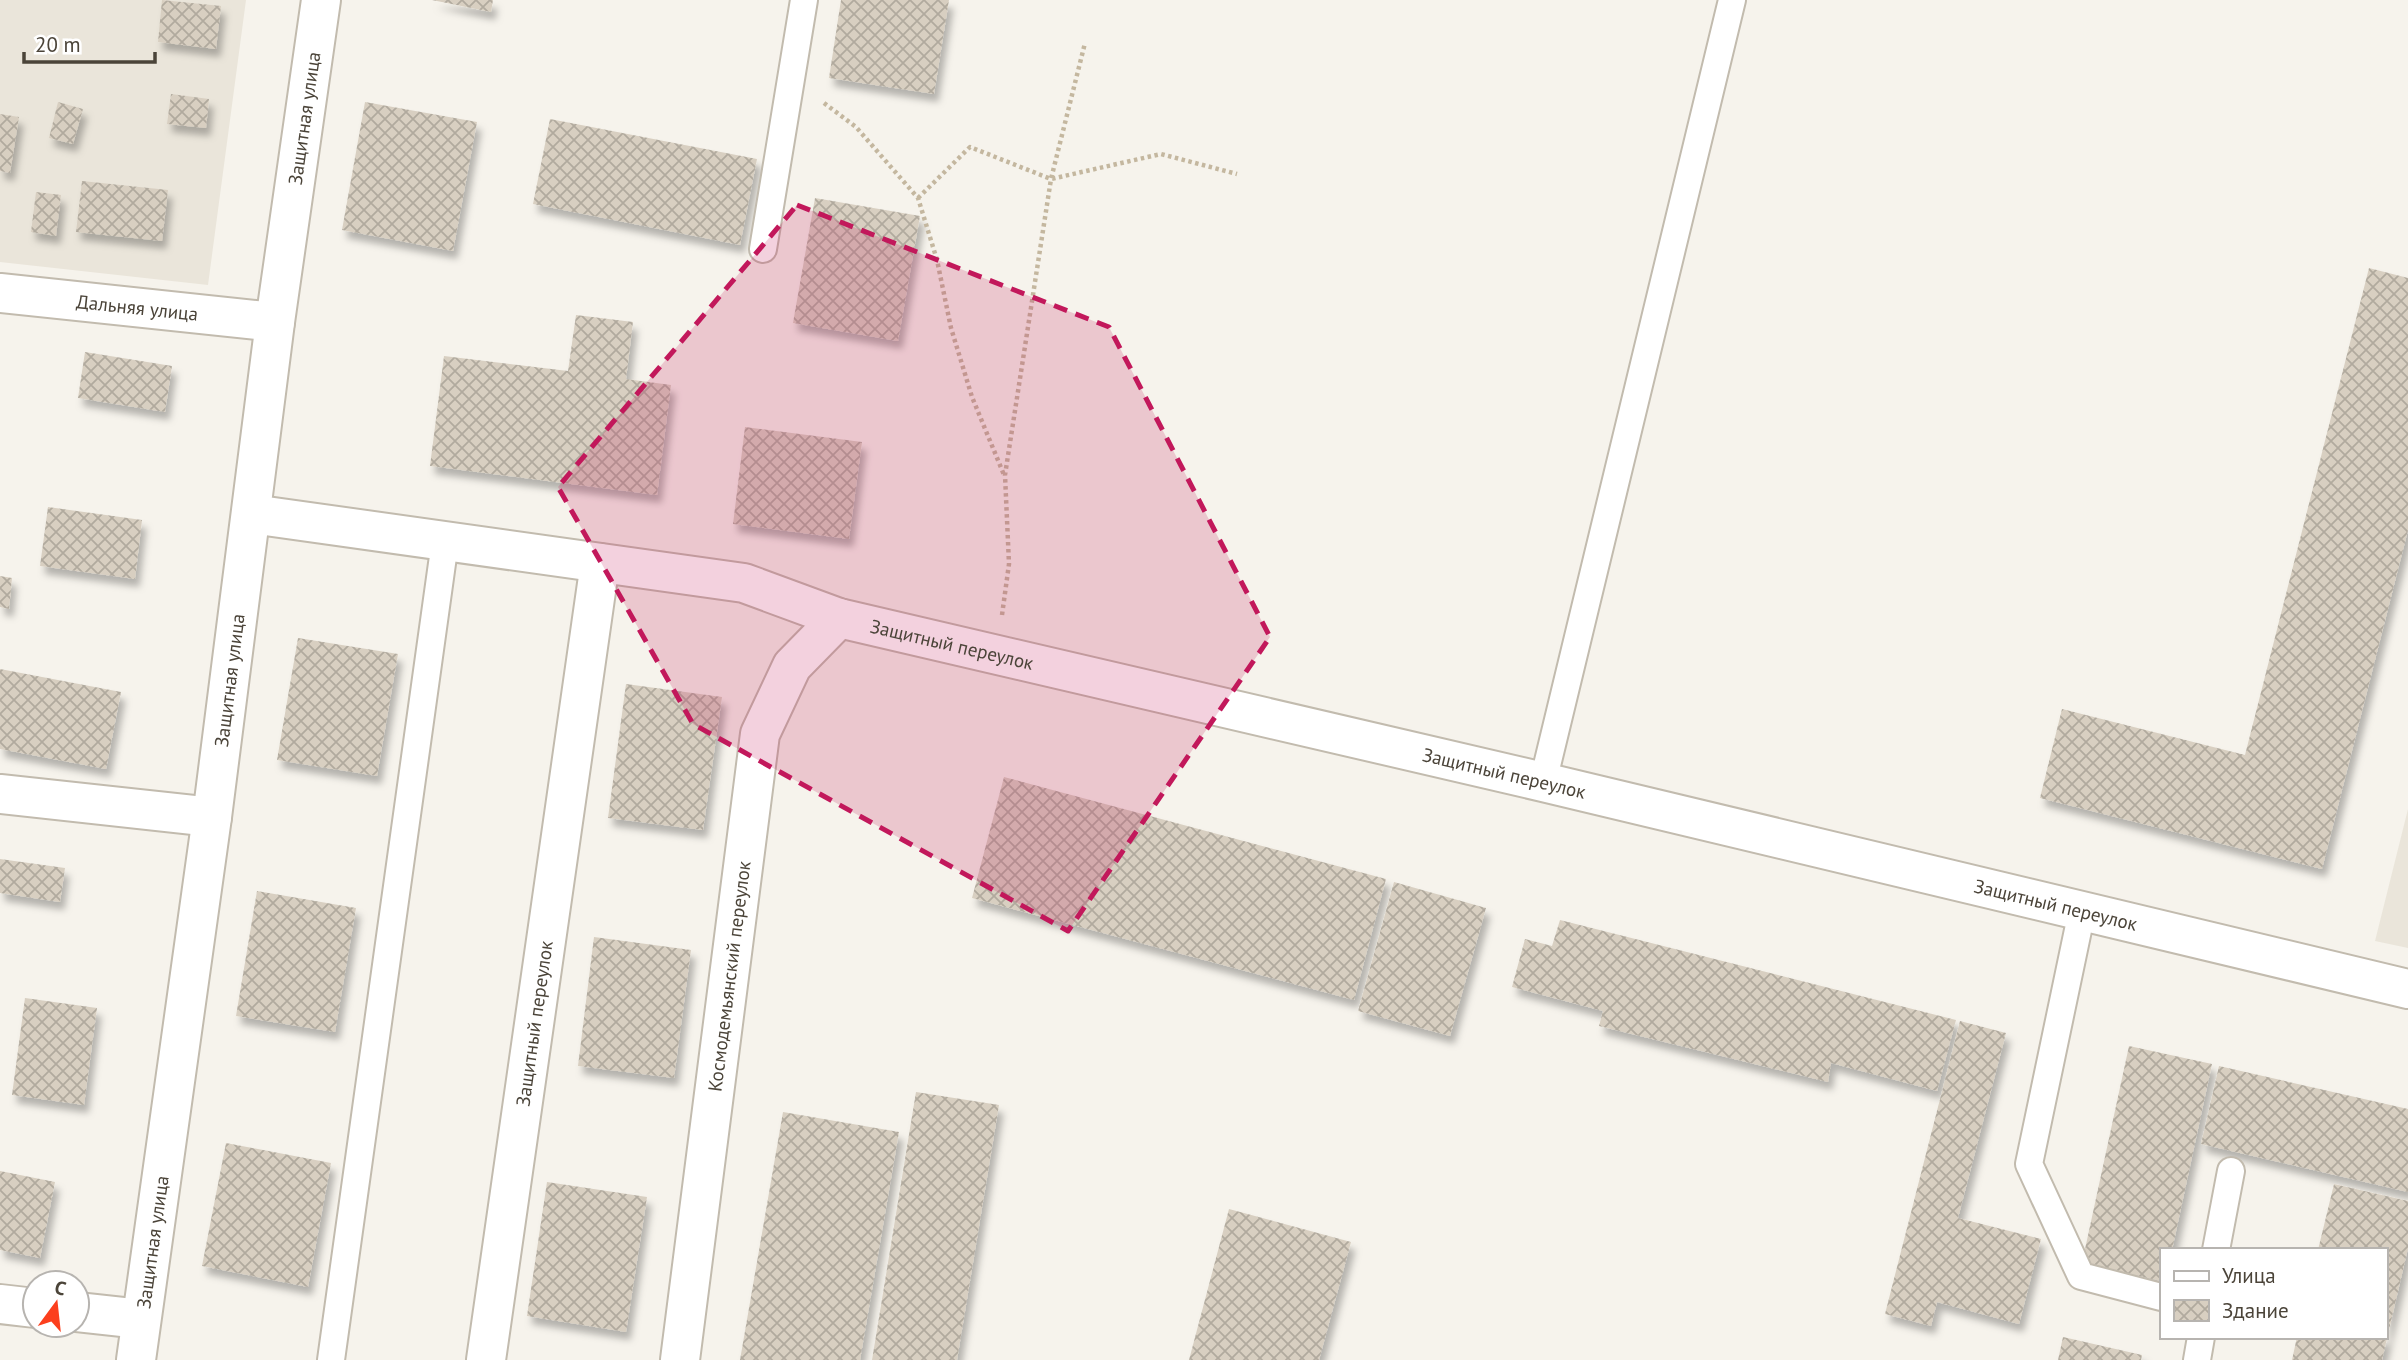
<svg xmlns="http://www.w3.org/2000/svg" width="2408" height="1360" font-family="'PT Sans',sans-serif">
  <defs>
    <pattern id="building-cross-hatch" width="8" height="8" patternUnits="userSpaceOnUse" patternTransform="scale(1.75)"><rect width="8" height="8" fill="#d8cfc1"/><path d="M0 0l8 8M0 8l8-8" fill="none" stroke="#b1aa9e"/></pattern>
    <filter id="shadow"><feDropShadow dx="4.5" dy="8" stdDeviation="3.5" flood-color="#0004"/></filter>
  </defs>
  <rect width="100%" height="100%" fill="#f6f3ec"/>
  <path fill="#eae5da" d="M 0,0 L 246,0 L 208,285 L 0,262 Z
    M 2408,809 L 2408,948 L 2375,941 Z"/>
  <path fill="url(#building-cross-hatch)" filter="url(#shadow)" d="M 162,0 L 221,6 L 216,49 L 158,42 Z
    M 432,0 L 493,0 L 491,12 Z
    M 841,0 L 949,0 L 934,94 L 829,78 Z
    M 171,94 L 209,99 L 206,128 L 167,124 Z
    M 58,102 L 83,109 L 73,144 L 49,138 Z
    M 365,102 L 477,122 L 453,251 L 342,230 Z
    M 0,114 L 19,117 L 10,173 L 0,171 Z
    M 550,119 L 757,159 L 740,245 L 533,204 Z
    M 82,181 L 168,190 L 162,241 L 76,232 Z
    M 36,192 L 61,195 L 56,236 L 31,232 Z
    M 815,198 L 920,216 L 898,341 L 793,323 Z
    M 2369,268 L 2408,278 L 2408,530 L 2322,869 L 2040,798 L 2062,709 L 2245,755 Z
    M 576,315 L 633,322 L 626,379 L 671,385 L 657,495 L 430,466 L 444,356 L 568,371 Z
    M 85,352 L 172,366 L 165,412 L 78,398 Z
    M 745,427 L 862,442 L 849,539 L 733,524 Z
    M 48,507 L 142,520 L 135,579 L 40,566 Z
    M 0,576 L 12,578 L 9,609 L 0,607 Z
    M 298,638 L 398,654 L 377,776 L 277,760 Z
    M 0,669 L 121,692 L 106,769 L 0,749 Z
    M 626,684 L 722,697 L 703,830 L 608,818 Z
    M 1004,777 L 1386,879 L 1354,1000 L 972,898 Z
    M 0,859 L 65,868 L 60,902 L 0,893 Z
    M 1394,882 L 1486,908 L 1450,1036 L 1358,1011 Z
    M 257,891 L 356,908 L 335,1032 L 236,1016 Z
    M 1560,920 L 1956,1020 L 1937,1091 L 1831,1063 L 1828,1082 L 1599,1026 L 1603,1011 L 1512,987 L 1525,939 L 1552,946 Z
    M 594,937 L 691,950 L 674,1078 L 578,1066 Z
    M 25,998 L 97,1008 L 84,1105 L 12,1095 Z
    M 1960,1021 L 2006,1033 L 1958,1218 L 2041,1239 L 2019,1324 L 1937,1302 L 1931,1326 L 1885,1314 Z
    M 2129,1046 L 2212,1064 L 2172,1250 L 2161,1250 L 2161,1281 L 2082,1263 Z
    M 2219,1066 L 2408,1109 L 2408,1192 L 2201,1144 Z
    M 916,1092 L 999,1105 L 957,1360 L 872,1360 Z
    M 783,1112 L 899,1132 L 860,1360 L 740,1360 Z
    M 226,1143 L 331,1163 L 308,1287 L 202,1266 Z
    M 0,1171 L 55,1182 L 40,1258 L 0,1250 Z
    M 547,1182 L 647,1197 L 626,1332 L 527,1316 Z
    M 2334,1184 L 2408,1201 L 2408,1248 L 2382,1360 L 2292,1360 L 2297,1337 L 2385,1337 L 2385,1250 L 2318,1250 Z
    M 1229,1209 L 1351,1242 L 1319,1360 L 1189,1360 Z
    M 2063,1337 L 2142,1355 L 2141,1360 L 2058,1360 Z"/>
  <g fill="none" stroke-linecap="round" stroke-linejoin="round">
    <defs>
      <path id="service" d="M 763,249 L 804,0
        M 1543,782 L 1732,0
        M 2082,911 L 2029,1164 L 2081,1276 L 2161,1297
        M 2216,1250 L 2231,1171
        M 331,1360 L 445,542
        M 2197,1360 L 2201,1337"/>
      <g id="minor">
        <path id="s1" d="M 0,293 L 275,322"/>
        <path id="s2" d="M 252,514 L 744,583 L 839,618 L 1543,782 L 2408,989"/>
        <path d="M 0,794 L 212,817"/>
        <path d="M 0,1304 L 35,1308"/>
        <path d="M 77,1312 L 141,1319"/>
        <path id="s3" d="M 486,1360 L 600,563"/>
        <path id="s4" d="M 680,1360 L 760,734 L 792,666 L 839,618"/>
      </g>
      <g id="tertiary">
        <path id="s5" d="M 136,1360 L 212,817 L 275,322 L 321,0"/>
      </g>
    </defs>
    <use href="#service" stroke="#c2bbae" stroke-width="30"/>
    <use href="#minor" stroke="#c2bbae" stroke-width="42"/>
    <use href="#tertiary" stroke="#c2bbae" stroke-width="42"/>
    <path stroke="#c4b79f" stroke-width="4.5" stroke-dasharray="3.5 3.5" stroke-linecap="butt" d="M 824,103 L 856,127 L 918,198 L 937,260 L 951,328 L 972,397 L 1004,475
      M 918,198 L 970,147 L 1051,179 L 1161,154 L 1237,174
      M 1002,615 L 1009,564 L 1005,475 L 1051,179 L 1085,43"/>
    <use href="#service" stroke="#fff" stroke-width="26"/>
    <use href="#minor" stroke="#fff" stroke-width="38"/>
    <use href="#tertiary" stroke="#fff" stroke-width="38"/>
  </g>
  <path fill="#c2185b" fill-opacity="0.2" stroke="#c2185b" stroke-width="5" stroke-dasharray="14 9" stroke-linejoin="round" d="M 797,205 L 1109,327 L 1270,637 L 1068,931 L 693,724 L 558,487 Z"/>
  <g text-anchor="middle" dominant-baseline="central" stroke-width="7" stroke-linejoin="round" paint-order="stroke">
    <g font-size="19" fill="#4b4439" stroke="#fff">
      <text stroke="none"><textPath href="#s5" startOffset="1253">Защитная улица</textPath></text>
      <text stroke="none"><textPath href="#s1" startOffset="138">Дальняя улица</textPath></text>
      <text stroke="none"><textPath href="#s2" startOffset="714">Защитный переулок</textPath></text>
      <text stroke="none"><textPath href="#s5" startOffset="686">Защитная улица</textPath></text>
      <text stroke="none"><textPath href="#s2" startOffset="1281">Защитный переулок</textPath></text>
      <text stroke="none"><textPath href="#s2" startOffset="1848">Защитный переулок</textPath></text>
      <text stroke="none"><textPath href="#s4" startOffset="387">Космодемьянский переулок</textPath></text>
      <text stroke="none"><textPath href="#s3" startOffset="340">Защитный переулок</textPath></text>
      <text stroke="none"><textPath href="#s5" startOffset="119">Защитная улица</textPath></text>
    </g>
  </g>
  <rect x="2160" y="1248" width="228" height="91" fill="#ffffff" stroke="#b7b4b0" stroke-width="2"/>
  <rect x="2174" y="1271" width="35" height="10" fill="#ffffff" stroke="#b7b4b0" stroke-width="2"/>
  <text x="2222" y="1283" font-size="21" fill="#4b4439">Улица</text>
  <rect x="2174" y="1300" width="35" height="21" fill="url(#building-cross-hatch)" stroke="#b7b4b0" stroke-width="2"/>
  <text x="2222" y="1318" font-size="21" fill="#4b4439">Здание</text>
  <g transform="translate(56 1304) rotate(15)"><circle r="33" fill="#ffffff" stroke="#b7b4b0" stroke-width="2"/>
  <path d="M0-5L12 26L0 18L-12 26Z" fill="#fc3f1d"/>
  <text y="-10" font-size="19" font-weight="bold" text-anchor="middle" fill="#4b4439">С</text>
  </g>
  <path d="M24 52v10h131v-10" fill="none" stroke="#4b4439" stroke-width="3.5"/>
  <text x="35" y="52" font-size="21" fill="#4b4439" stroke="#ffffff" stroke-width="5" paint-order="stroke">20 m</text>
</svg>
